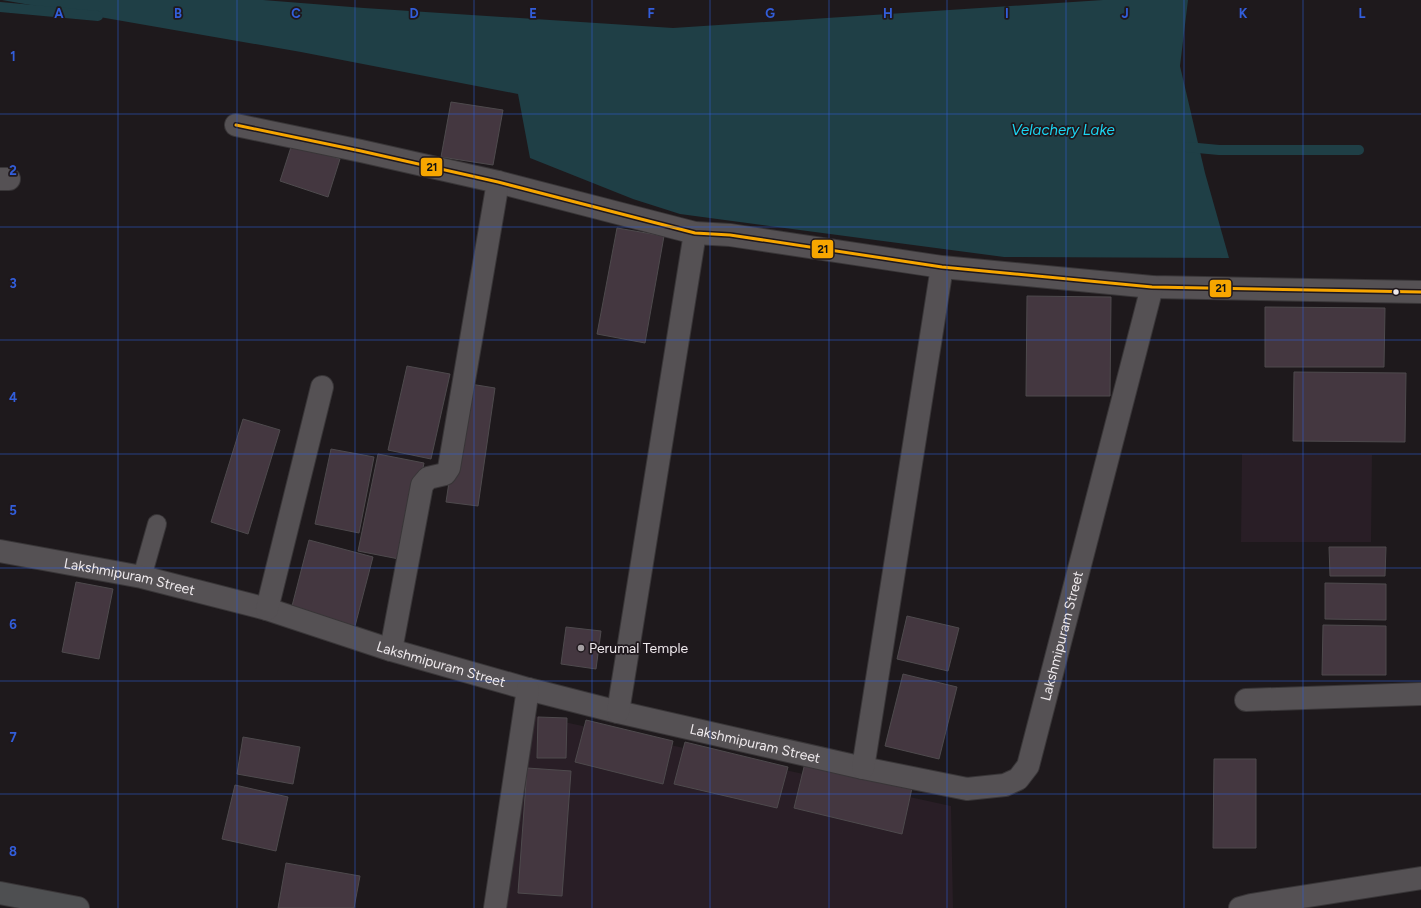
<svg xmlns="http://www.w3.org/2000/svg" width="1421" height="908" font-family="Figtree,sans-serif">
  <rect width="100%" height="100%" fill="#1e191c"/>
  <path fill="#291e26" d="M 1242,454 L 1372,455 L 1371,542 L 1241,542 Z
    M 532,715 L 951,806 L 953,908 L 490,908 Z"/>
  <path fill="#1f3f46" d="M 2,0 L 263,0 L 364,8 L 673,28 L 1103,0 L 1188,0 L 1180,66 L 1205,173 L 1229,258 L 1004,257 L 680,214 L 633,199 L 530,158 L 518,94 L 301,52 Z"/>
  <g fill="none" stroke-linecap="round" stroke-linejoin="round">
    <path stroke="#1f3f46" stroke-width="10" d="M 0,7 L 98,16
      M 1187,147 L 1219,150 L 1359,150"/>
  </g>
  <path fill="#443740" stroke="#4e4a4d" d="M 451,102 L 503,110 L 493,165 L 441,157 Z
    M 292,144 L 340,159 L 328,197 L 280,181 Z
    M 617,228 L 664,236 L 645,343 L 597,334 Z
    M 1027,296 L 1111,297 L 1110,396 L 1026,396 Z
    M 1265,307 L 1385,308 L 1384,367 L 1265,367 Z
    M 407,366 L 450,374 L 431,459 L 388,450 Z
    M 1294,372 L 1406,373 L 1405,442 L 1293,441 Z
    M 464,383 L 495,388 L 478,506 L 446,502 Z
    M 243,419 L 280,430 L 248,534 L 211,522 Z
    M 331,449 L 374,457 L 359,533 L 315,524 Z
    M 378,454 L 424,463 L 404,560 L 358,551 Z
    M 309,540 L 373,557 L 355,626 L 291,610 Z
    M 1329,547 L 1386,547 L 1385,576 L 1330,576 Z
    M 76,582 L 113,589 L 99,659 L 62,652 Z
    M 1325,583 L 1386,584 L 1386,620 L 1325,619 Z
    M 907,616 L 959,628 L 948,671 L 897,659 Z
    M 1323,625 L 1386,626 L 1386,675 L 1322,675 Z
    M 566,627 L 601,631 L 596,669 L 561,664 Z
    M 903,674 L 957,687 L 939,759 L 885,746 Z
    M 538,717 L 567,718 L 566,758 L 537,758 Z
    M 586,720 L 673,741 L 663,784 L 575,762 Z
    M 243,737 L 300,747 L 293,784 L 237,774 Z
    M 685,742 L 788,767 L 777,808 L 674,784 Z
    M 1214,759 L 1256,759 L 1256,848 L 1213,848 Z
    M 805,763 L 912,788 L 902,834 L 794,808 Z
    M 527,768 L 571,771 L 562,896 L 518,893 Z
    M 235,785 L 288,797 L 276,851 L 222,839 Z
    M 286,863 L 360,876 L 354,908 L 278,908 Z"/>
  <g fill="none" stroke-linecap="round" stroke-linejoin="round">
    <defs>
      <path id="lane" d="M 142,577 L 157,524"/>
      <g id="street">
        <path d="M 236,125 L 361,151 L 498,182 L 695,233 L 730,235 L 942,267 L 1152,287 L 1421,292"/>
        <path d="M 0,179 L 9,179"/>
        <path id="s1" d="M 0,551 L 142,577 L 267,609 L 391,650 L 528,689 L 618,712 L 863,768 L 967,789 L 1005,785 L 1018,779 L 1028,766 L 1152,287"/>
        <path d="M 267,609 L 322,387"/>
        <path d="M 391,650 L 422,485 L 428,478 L 445,474 L 449,468 L 498,182"/>
        <path d="M 1246,700 L 1421,694"/>
        <path d="M 618,712 L 695,233"/>
        <path d="M 863,768 L 942,267"/>
        <path d="M 495,908 L 528,689"/>
        <path d="M 1240,908 L 1251,905 L 1421,878"/>
      </g>
      <path id="secondary" d="M 0,893 L 78,908"/>
    </defs>
    <use href="#lane" stroke="#393638" stroke-width="20"/>
    <use href="#street" stroke="#393638" stroke-width="24"/>
    <use href="#secondary" stroke="#393638" stroke-width="24"/>
    <use href="#lane" stroke="#555154" stroke-width="18"/>
    <use href="#street" stroke="#555154" stroke-width="22"/>
    <use href="#secondary" stroke="#4e4f51" stroke-width="22"/>
    <defs>
      <path id="bus-1" d="M 236,125 L 361,151 L 498,182 L 695,233 L 730,235 L 942,267 L 1152,287 L 1421,292"/>
    </defs>
    <use href="#bus-1" stroke="#1f181d" stroke-width="6"/>
    <use href="#bus-1" stroke="#f7a600" stroke-width="3"/>
  </g>
  <path fill="none" stroke="#325eda" stroke-width="1" stroke-opacity="0.55" d="M 118,0 L 118,908M 237,0 L 237,908M 355,0 L 355,908M 474,0 L 474,908M 592,0 L 592,908M 710,0 L 710,908M 829,0 L 829,908M 947,0 L 947,908M 1066,0 L 1066,908M 1184,0 L 1184,908M 1303,0 L 1303,908M 0,114 L 1421,114M 0,227 L 1421,227M 0,340 L 1421,340M 0,454 L 1421,454M 0,568 L 1421,568M 0,681 L 1421,681M 0,794 L 1421,794"/>
  <circle fill="#eee9ec" stroke="#1f181d" stroke-width="1.5" cx="1396" cy="292" r="3.5"/>
  <circle fill="#a5a0a3" stroke="#1f181d" stroke-width="1.5" cx="581" cy="648" r="4"/>
  <g text-anchor="middle" dominant-baseline="central" stroke-width="3.5" stroke-linejoin="round" paint-order="stroke">
    <g font-size="14" fill="#eee9ec" stroke="#1f181d">
      <text stroke="none"><textPath href="#s1" startOffset="132">Lakshmipuram Street</textPath></text>
      <text stroke="none"><textPath href="#s1" startOffset="1200">Lakshmipuram Street</textPath></text>
      <text stroke="none"><textPath href="#s1" startOffset="456">Lakshmipuram Street</textPath></text>
      <text stroke="none"><textPath href="#s1" startOffset="780">Lakshmipuram Street</textPath></text>
    </g>
    <g font-size="14" fill="#eee9ec" stroke="#1f181d" text-anchor="start">
      <text x="589" y="648">Perumal Temple</text>
    </g>
    <g font-size="15" font-style="italic" fill="#1bd6f3" stroke="#1f181d">
      <text x="1063" y="130">Velachery Lake</text>
    </g>
  </g>
  <g font-size="13" text-anchor="middle" font-weight="bold" fill="#325eda" stroke="#1f181d" stroke-width="3.5" stroke-linejoin="round" paint-order="stroke">
    <text x="59" y="18">A</text>
    <text x="178" y="18">B</text>
    <text x="296" y="18">C</text>
    <text x="414" y="18">D</text>
    <text x="533" y="18">E</text>
    <text x="651" y="18">F</text>
    <text x="770" y="18">G</text>
    <text x="888" y="18">H</text>
    <text x="1007" y="18">I</text>
    <text x="1125" y="18">J</text>
    <text x="1243" y="18">K</text>
    <text x="1362" y="18">L</text>
    <text x="13" y="61">1</text>
    <text x="13" y="175">2</text>
    <text x="13" y="288">3</text>
    <text x="13" y="402">4</text>
    <text x="13" y="515">5</text>
    <text x="13" y="629">6</text>
    <text x="13" y="742">7</text>
    <text x="13" y="856">8</text>
  </g>
  <g stroke="#1f181d" stroke-width="1.5">
    <rect x="420" y="157" width="23" height="20" rx="4" fill="#f7a600"/>
    <rect x="811" y="239" width="23" height="20" rx="4" fill="#f7a600"/>
    <rect x="1209" y="279" width="23" height="19" rx="4" fill="#f7a600"/>
  </g>
  <g font-size="11" text-anchor="middle" font-weight="bold" fill="#111">
    <text x="432" y="171">21</text>
    <text x="823" y="253">21</text>
    <text x="1221" y="292">21</text>
  </g>
</svg>
